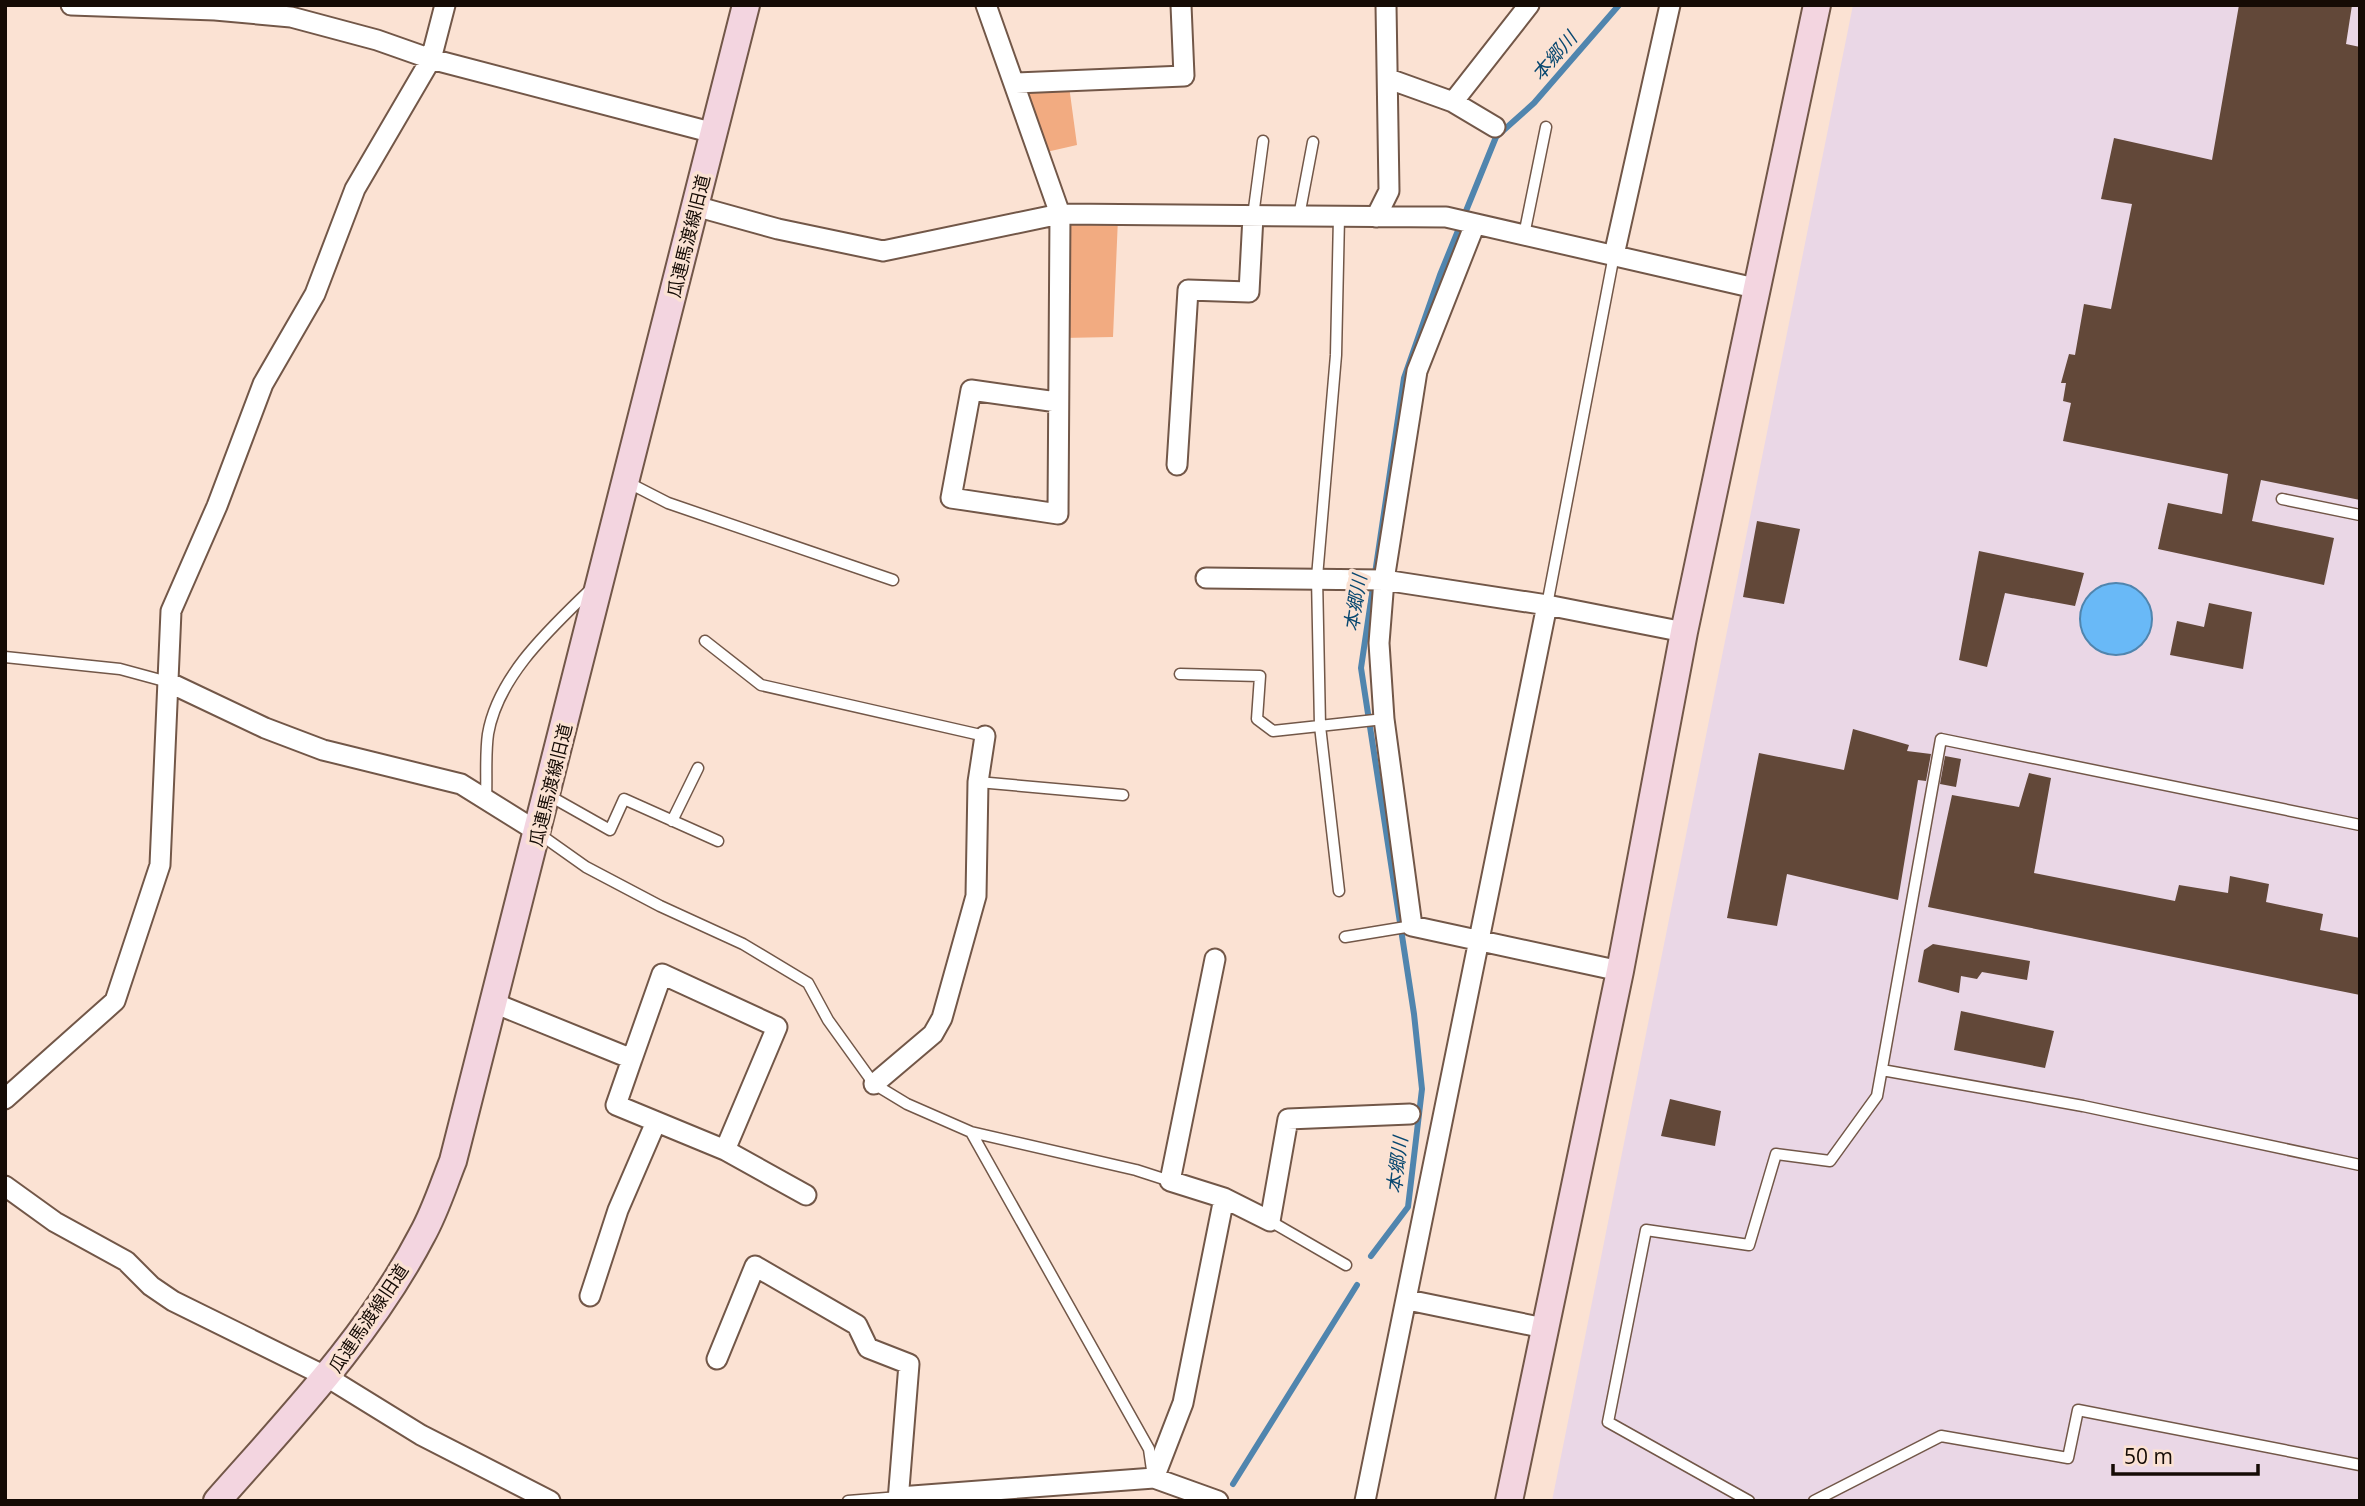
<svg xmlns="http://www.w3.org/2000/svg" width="2365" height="1506" font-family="'Open Sans','Noto Sans JP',sans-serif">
  <rect width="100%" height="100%" fill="#fbe2d3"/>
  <path fill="#ead7e6" d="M 1853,5 L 2360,5 L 2360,1501 L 1552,1501 Z"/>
  <path fill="#f2ab81" d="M 1069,86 L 1077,145 L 1042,153 L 1021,90 Z
    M 1118,218 L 1113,337 L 1062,338 L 1064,220 Z"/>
  <path fill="#69b9f7" stroke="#5085ae" stroke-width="2" d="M2080 619a36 36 0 1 1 72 0a36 36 0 1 1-72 0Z"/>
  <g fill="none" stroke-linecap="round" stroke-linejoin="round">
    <path stroke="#5085ae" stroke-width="6" d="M 1371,1256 L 1408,1207 L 1422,1089 L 1414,1014 L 1361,668 L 1404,378 L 1440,275 L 1496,137 L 1534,103 L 1619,5
      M 1233,1484 L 1357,1285"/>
  </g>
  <path fill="#624839" d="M 2239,5 L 2352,5 L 2346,44 L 2360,47 L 2360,500 L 2261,480 L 2252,521 L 2334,538 L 2324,585 L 2158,549 L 2168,503 L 2222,514 L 2228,474 L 2063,441 L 2071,403 L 2063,401 L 2066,383 L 2061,383 L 2069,354 L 2075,355 L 2084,304 L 2111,309 L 2132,204 L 2101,199 L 2114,138 L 2212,160 Z
    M 1757,521 L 1800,529 L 1784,604 L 1743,597 Z
    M 1979,551 L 2084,573 L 2075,606 L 2005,593 L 1987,667 L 1959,660 Z
    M 2209,603 L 2252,612 L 2243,669 L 2170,655 L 2177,621 L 2204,627 Z
    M 1853,729 L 1909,745 L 1907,751 L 1931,754 L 1926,781 L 1918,780 L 1898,900 L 1787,874 L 1777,926 L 1727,918 L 1759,753 L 1844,770 Z
    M 1945,756 L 1961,759 L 1956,787 L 1940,784 Z
    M 2029,773 L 2051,778 L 2034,873 L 2175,901 L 2179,885 L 2228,893 L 2230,876 L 2269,884 L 2266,902 L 2323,914 L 2320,930 L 2360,938 L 2360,995 L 1928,907 L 1952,795 L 2019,807 Z
    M 1933,944 L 2030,961 L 2027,980 L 1982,972 L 1977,979 L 1961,976 L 1959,993 L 1918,982 L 1924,950 Z
    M 1961,1011 L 2054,1031 L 2045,1068 L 1954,1050 Z
    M 1670,1099 L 1721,1111 L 1715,1146 L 1661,1136 Z"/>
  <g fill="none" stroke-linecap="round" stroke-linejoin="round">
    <defs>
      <path id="lane" d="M 1253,216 L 1263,141
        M 1299,216 L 1313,142
        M 1339,217 L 1336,355 L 1317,577 L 1320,726 L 1339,891
        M 1524,235 L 1546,127
        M 627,482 L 668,503 L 893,580
        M 2282,499 L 2360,515
        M 1547,605 L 1614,255
        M 705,641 L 761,685 L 985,736
        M 5,657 L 120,669 L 168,682
        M 1180,674 L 1260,676 L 1257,719 L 1273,731 L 1384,719
        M 978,782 L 1123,795
        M 548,795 L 610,830 L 624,799 L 718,841
        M 486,799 C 487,778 485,755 488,734 C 498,676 550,629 590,590
        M 672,821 L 698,768
        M 538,833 L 586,867 L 660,906 L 743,944 L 808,983 L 828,1020 L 874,1084 L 907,1104 L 971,1132 L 1136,1170 L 1170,1181
        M 1345,937 L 1412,926
        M 1882,1070 L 2083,1106 L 2360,1165
        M 971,1132 L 1149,1449 L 1152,1470
        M 1270,1221 L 1346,1265
        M 848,1501 L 899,1497
        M 1749,1501 L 1608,1422 L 1646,1230 L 1749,1245 L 1776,1154 L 1830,1161 L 1877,1096 L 1941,739 L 2360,825
        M 1814,1501 L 1941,1436 L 2068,1458 L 2078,1410 L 2360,1465"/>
      <path id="street" d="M 71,5 L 215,10 L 291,17 L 377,40 L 431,59 L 714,133
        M 986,5 L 1060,214 L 1058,514 L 951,498 L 971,390 L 1057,402
        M 1389,79 L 1453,102 L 1495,127
        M 1016,83 L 1184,76 L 1181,5
        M 1453,102 L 1529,5
        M 695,206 L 778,229 L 883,251 L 1060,214 L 1446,217 L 1759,289
        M 1376,217 L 1389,191 L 1386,5
        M 1475,224 L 1417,371 L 1384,580 L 1379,643 L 1384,719 L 1412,926 L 1620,971
        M 1614,255 L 1670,5
        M 1177,465 L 1188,290 L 1249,292 L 1253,216
        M 1206,578 L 1384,580 L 1547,605 L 1684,632
        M 168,682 L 265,728 L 323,750 L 461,784 L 538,832
        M 1215,959 L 1170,1181 L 1224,1198 L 1270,1221 L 1288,1119 L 1410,1114
        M 494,1003 L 632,1059 L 616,1105 L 725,1150 L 777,1027 L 662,974 L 632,1059
        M 874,1084 L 933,1034 L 942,1018 L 976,896 L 978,782 L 985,736
        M 5,1099 L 115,1001 L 160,865 L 171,611 L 217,506 L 263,384 L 315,294 L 355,189 L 431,59 L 445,5
        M 725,1150 L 806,1195
        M 5,1186 L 55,1222 L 126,1261 L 151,1286 L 173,1301 L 327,1377 L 421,1435 L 550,1501
        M 590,1296 L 618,1210 L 656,1122
        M 1408,1300 L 1544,1328
        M 717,1359 L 755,1266 L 857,1325 L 868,1348 L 909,1364 L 898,1501
        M 1154,1478 L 1183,1403 L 1224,1198
        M 899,1497 L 1154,1478 L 1218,1501
        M 1365,1501 L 1547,605"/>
      <path id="secondary" d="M 217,1501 C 291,1417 370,1335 422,1235 C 435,1212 443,1186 453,1161 L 746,5
        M 1509,1501 L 1620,971 L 1684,632 L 1817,5"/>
    </defs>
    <use href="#lane" stroke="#725748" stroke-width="13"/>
    <use href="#street" stroke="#725748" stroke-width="23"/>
    <use href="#secondary" stroke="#725748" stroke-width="30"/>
    <use href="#lane" stroke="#fff" stroke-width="10"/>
    <use href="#street" stroke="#fff" stroke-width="19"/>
    <use href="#secondary" stroke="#f3d5e0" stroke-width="26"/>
  </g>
  <g text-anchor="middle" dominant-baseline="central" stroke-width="7" stroke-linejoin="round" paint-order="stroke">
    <g font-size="18" fill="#150b05" stroke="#fbe2d3">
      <text transform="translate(688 236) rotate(-76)">瓜連馬渡線旧道</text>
      <text transform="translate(550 785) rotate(-76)">瓜連馬渡線旧道</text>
      <text transform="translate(368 1318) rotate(-56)">瓜連馬渡線旧道</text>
    </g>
    <g font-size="19" font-style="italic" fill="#094870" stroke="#fbe2d3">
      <text transform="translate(1554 56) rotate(-49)">本郷川</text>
      <text transform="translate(1355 603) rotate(-81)">本郷川</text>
      <text transform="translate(1397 1165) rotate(-83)">本郷川</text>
    </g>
  </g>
  <rect width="2365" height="1506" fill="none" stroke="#150b05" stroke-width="14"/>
  <path d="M2113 1464v10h145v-10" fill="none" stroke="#150b05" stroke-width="3.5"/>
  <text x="2124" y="1464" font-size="21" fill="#150b05" stroke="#fbe2d3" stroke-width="5" paint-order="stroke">50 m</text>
</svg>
